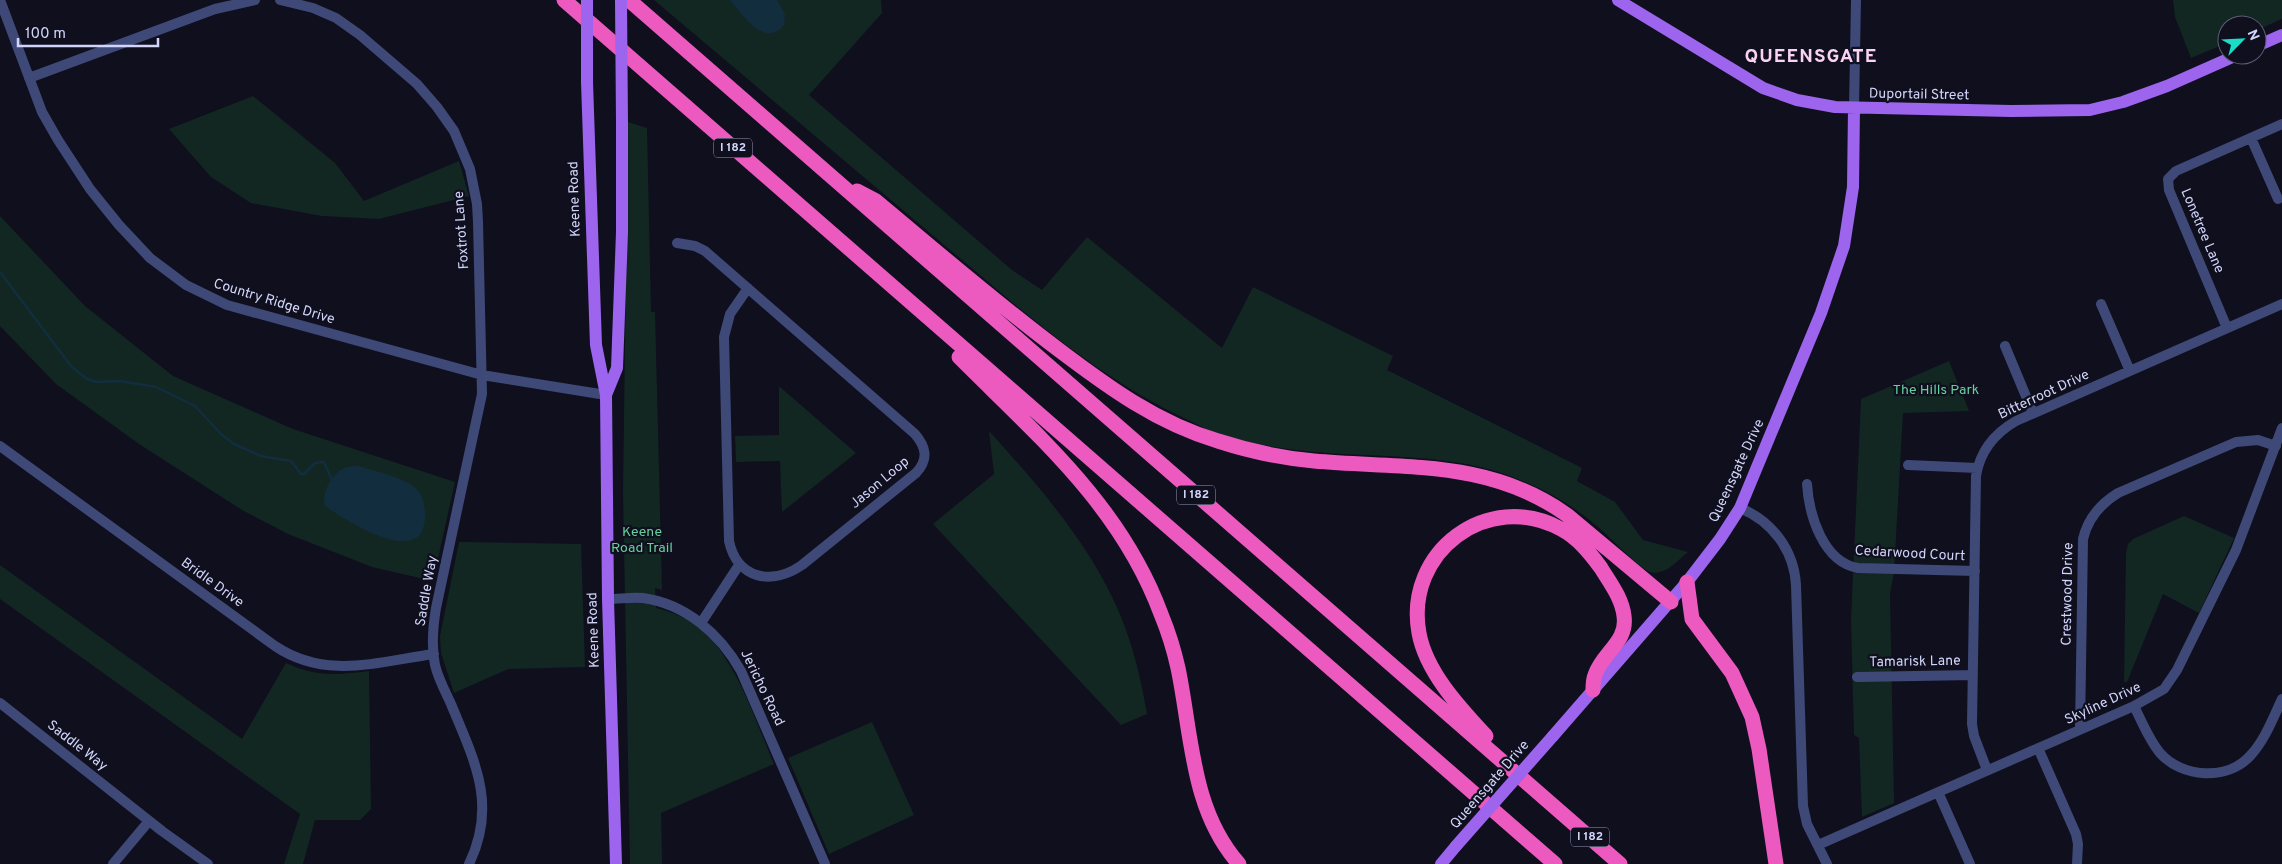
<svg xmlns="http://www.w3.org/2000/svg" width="2282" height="864" font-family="Overpass,sans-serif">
  <rect width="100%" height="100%" fill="#0f0f1e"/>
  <path fill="#122722" d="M 654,0 L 881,0 L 882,13 L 809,95 L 1012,270 L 1042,290 L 1087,237 L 1222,348 L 1253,287 L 1393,356 L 1387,370 L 1582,468 L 1577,481 L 1615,502 L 1643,540 L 1688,552 C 1677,561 1665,576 1650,572 C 1640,569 1609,536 1598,527 C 1567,500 1531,482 1492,470 C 1434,454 1373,457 1314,452 C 1283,449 1251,444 1221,435 C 1209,431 1197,424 1186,419 C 1122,389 1067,347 1013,303 Z
    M 2173,0 L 2282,0 L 2282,19 L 2257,30 L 2257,25 L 2227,25 L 2227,43 L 2191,58 L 2175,17 Z
    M 253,96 L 335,163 L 364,201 L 459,161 L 469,196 L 379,219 L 322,216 L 251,203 L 211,177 L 169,129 Z
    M 628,122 L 647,128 L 651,312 L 655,312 L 662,590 L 655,588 L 656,608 C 672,612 688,618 701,629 C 737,661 755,720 774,764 L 661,813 L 662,864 L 630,864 L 623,492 Z
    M 0,216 L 85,306 L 173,376 L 293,429 L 455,482 L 433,581 L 372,567 L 288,534 L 242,510 L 139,444 L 56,384 L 0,326 Z
    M 1949,361 L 1969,411 L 1903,413 L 1894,572 L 1890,593 L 1894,803 L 1862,817 L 1859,738 L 1854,735 L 1851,620 L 1861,399 Z
    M 779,386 L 856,453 L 782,512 L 780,461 L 736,462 L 735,436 L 779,435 Z
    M 989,431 C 1038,485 1090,544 1119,612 C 1133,645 1141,679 1147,714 L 1121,725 L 933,524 L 994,474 Z
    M 2184,516 L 2234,538 L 2199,613 L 2163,594 L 2127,682 L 2124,682 L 2126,553 L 2128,544 L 2133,539 Z
    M 459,542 L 581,544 L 585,667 L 508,669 L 454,693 L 441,653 L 440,636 Z
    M 0,565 L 242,739 L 286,663 C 316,677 337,675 369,671 L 371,809 L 360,820 L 315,820 L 303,864 L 284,864 L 300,814 L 0,599 Z
    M 872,722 L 914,815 L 829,854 L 788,758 Z"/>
  <path fill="#122d3e" d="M 730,0 L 777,0 L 785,14 L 784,25 C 764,49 743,14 730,0 Z
    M 359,466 C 375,471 400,477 413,486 C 423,494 425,504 425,516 C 425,571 346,521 325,506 C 321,493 333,471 347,467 C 351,466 356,466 359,466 Z"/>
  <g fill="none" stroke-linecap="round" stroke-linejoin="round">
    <path stroke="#122d3e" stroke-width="2.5" d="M 0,272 L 71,366 L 87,379 L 96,382 L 120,381 L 156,387 L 195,406 L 221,434 L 234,444 L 261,456 L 291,461 L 301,474 L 304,474 L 315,463 L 324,462 L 332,480"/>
    <path stroke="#3f4978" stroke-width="10" d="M 0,0 L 42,112 L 58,140 L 90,189 L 119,225 L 150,258 L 186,285 L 227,305 L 482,375 L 606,395
      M 280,0 L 313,8 L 336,18 L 360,35 L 417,84 L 437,107 L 454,131 L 470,169 L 477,204 L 478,222 L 482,394 L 436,608 C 433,626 431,646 435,665 C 438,678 445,691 451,704 C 474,760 498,804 469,864
      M 29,78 L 215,9 L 255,0
      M 1854,108 L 1856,0
      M 2251,138 L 2278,199
      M 677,243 L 695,246 L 705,251 L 915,434 C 926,447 929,459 916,473 L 802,565 C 772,586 737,579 729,541 L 724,337 L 730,314 L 748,288
      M 2101,304 L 2130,371
      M 2227,328 L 2169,190 L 2168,179 L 2176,171 L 2282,124
      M 2005,346 L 2033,413
      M 0,446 L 275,646 C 326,680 376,662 434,654
      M 1908,465 L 1977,468
      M 1807,484 C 1809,515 1823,562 1858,568 L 1975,571
      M 1740,508 C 1772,521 1794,550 1796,585 L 1803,806 L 1807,824 L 1827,864
      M 608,599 C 619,599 632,597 643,598 C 686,604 720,634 741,671 L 825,864
      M 701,623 L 739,565
      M 1857,677 L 1973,675
      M 0,703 L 162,831 L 208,864
      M 2134,706 C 2142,722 2149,740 2160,753 C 2182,778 2227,781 2250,756 C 2265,740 2273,718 2282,699
      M 2080,729 L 2083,539 C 2088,518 2100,504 2118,493 L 2236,442 L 2258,440 L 2276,446
      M 2038,748 L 2076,834 L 2078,844 L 2077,864
      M 1987,770 L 1974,736 L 1972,724 L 1976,476 C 1980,451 1995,433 2016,421 L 2282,304
      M 1938,792 L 1970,864
      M 1818,845 L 2134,706 L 2164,689 L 2177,670 L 2236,550 L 2282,428
      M 113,864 L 149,821"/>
    <path stroke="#9d64ed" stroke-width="12" d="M 1618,0 L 1763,88 L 1797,100 L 1835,107 L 2011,111 L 2090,110 L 2123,102 L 2167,86 L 2237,55
      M 2257,46 L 2282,35
      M 587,82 L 596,345 L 606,395 L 608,599 L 616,864
      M 606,395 L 617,368 L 622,232 L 622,123
      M 1553,736 L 1687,582 L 1720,539 L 1740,508 L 1821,313 L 1844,246 L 1853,187 L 1854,108
      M 1441,864 L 1456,846"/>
    <path stroke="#ec59bf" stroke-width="15" d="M 564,0 L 1555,864
      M 629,0 L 1620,864
      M 857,191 L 876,201 C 936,251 996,303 1059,350 C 1108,387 1157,423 1218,441 C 1249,451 1281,458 1314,461 C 1404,469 1489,459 1567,515 L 1671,602
      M 959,357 C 1038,436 1121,506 1161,614 C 1168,631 1174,650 1178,668 C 1192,735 1191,810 1239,864
      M 1687,582 L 1692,619 L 1732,673 L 1752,717 L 1759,749 L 1776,864
      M 1486,736 C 1460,708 1426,672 1419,633 C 1404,552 1488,489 1561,529 C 1578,538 1590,553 1601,568 C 1610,583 1622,598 1624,616 C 1628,642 1602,653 1595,675 C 1593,680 1593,685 1593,690"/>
    <path stroke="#9d64ed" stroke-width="12" d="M 587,0 L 587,82
      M 621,0 L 622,123
      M 1456,846 L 1553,736"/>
  </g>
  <g text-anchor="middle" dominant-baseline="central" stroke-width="4.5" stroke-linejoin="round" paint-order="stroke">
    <g fill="#0f0f1e" stroke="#979ab8" stroke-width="1">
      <rect x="714" y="138.5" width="38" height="19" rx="4"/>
      <rect x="1177" y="485.5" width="38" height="19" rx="4"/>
      <rect x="1571" y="827.5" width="38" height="19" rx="4"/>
    </g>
    <g font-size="12" font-weight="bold" fill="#d1d5fa">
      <text x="733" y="148">I 182</text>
      <text x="1196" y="495">I 182</text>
      <text x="1590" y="837">I 182</text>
    </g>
    <g font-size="14" fill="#d1d5fa" stroke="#0f0f1e">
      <text transform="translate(1919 95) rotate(1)">Duportail Street</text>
      <text transform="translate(575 199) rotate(-92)">Keene Road</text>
      <text transform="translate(462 230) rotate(-94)">Foxtrot Lane</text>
      <text transform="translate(2202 231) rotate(67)">Lonetree Lane</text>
      <text transform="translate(274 302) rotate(17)">Country Ridge Drive</text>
      <text transform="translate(2044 395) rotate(-25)">Bitterroot Drive</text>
      <text transform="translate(1737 471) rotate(-65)">Queensgate Drive</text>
      <text transform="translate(880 483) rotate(-40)">Jason Loop</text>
      <text transform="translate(1910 554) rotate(3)">Cedarwood Court</text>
      <text transform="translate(212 583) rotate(36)">Bridle Drive</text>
      <text transform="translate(427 591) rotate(-80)">Saddle Way</text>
      <text transform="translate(2068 594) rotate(-89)">Crestwood Drive</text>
      <text transform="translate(594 630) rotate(-92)">Keene Road</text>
      <text transform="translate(1915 662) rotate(-1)">Tamarisk Lane</text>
      <text transform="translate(762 688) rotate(64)">Jericho Road</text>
      <text transform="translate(2103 704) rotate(-25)">Skyline Drive</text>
      <text transform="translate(77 746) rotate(38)">Saddle Way</text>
      <text transform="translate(1490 785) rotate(-49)">Queensgate Drive</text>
    </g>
    <g font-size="14" fill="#66d19f" stroke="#0f0f1e">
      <text x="1936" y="390">The Hills Park</text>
      <text x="642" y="532">Keene<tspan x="642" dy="16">Road Trail</tspan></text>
    </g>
    <g font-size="19" font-weight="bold" letter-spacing="1" fill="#fad3f4" stroke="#0f0f1e">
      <text x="1811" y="57">QUEENSGATE</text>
    </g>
  </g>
  <g transform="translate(2242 40) rotate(66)"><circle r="24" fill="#0f0f1e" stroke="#5d5e76"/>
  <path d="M0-4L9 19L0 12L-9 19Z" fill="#19ddc7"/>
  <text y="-8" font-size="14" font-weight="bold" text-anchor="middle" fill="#d1d5fa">N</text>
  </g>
  <path d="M18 38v8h140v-8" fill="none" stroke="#d1d5fa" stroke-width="2.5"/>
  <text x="25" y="38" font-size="15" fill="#d1d5fa" stroke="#0f0f1e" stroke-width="4" paint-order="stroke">100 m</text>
</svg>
